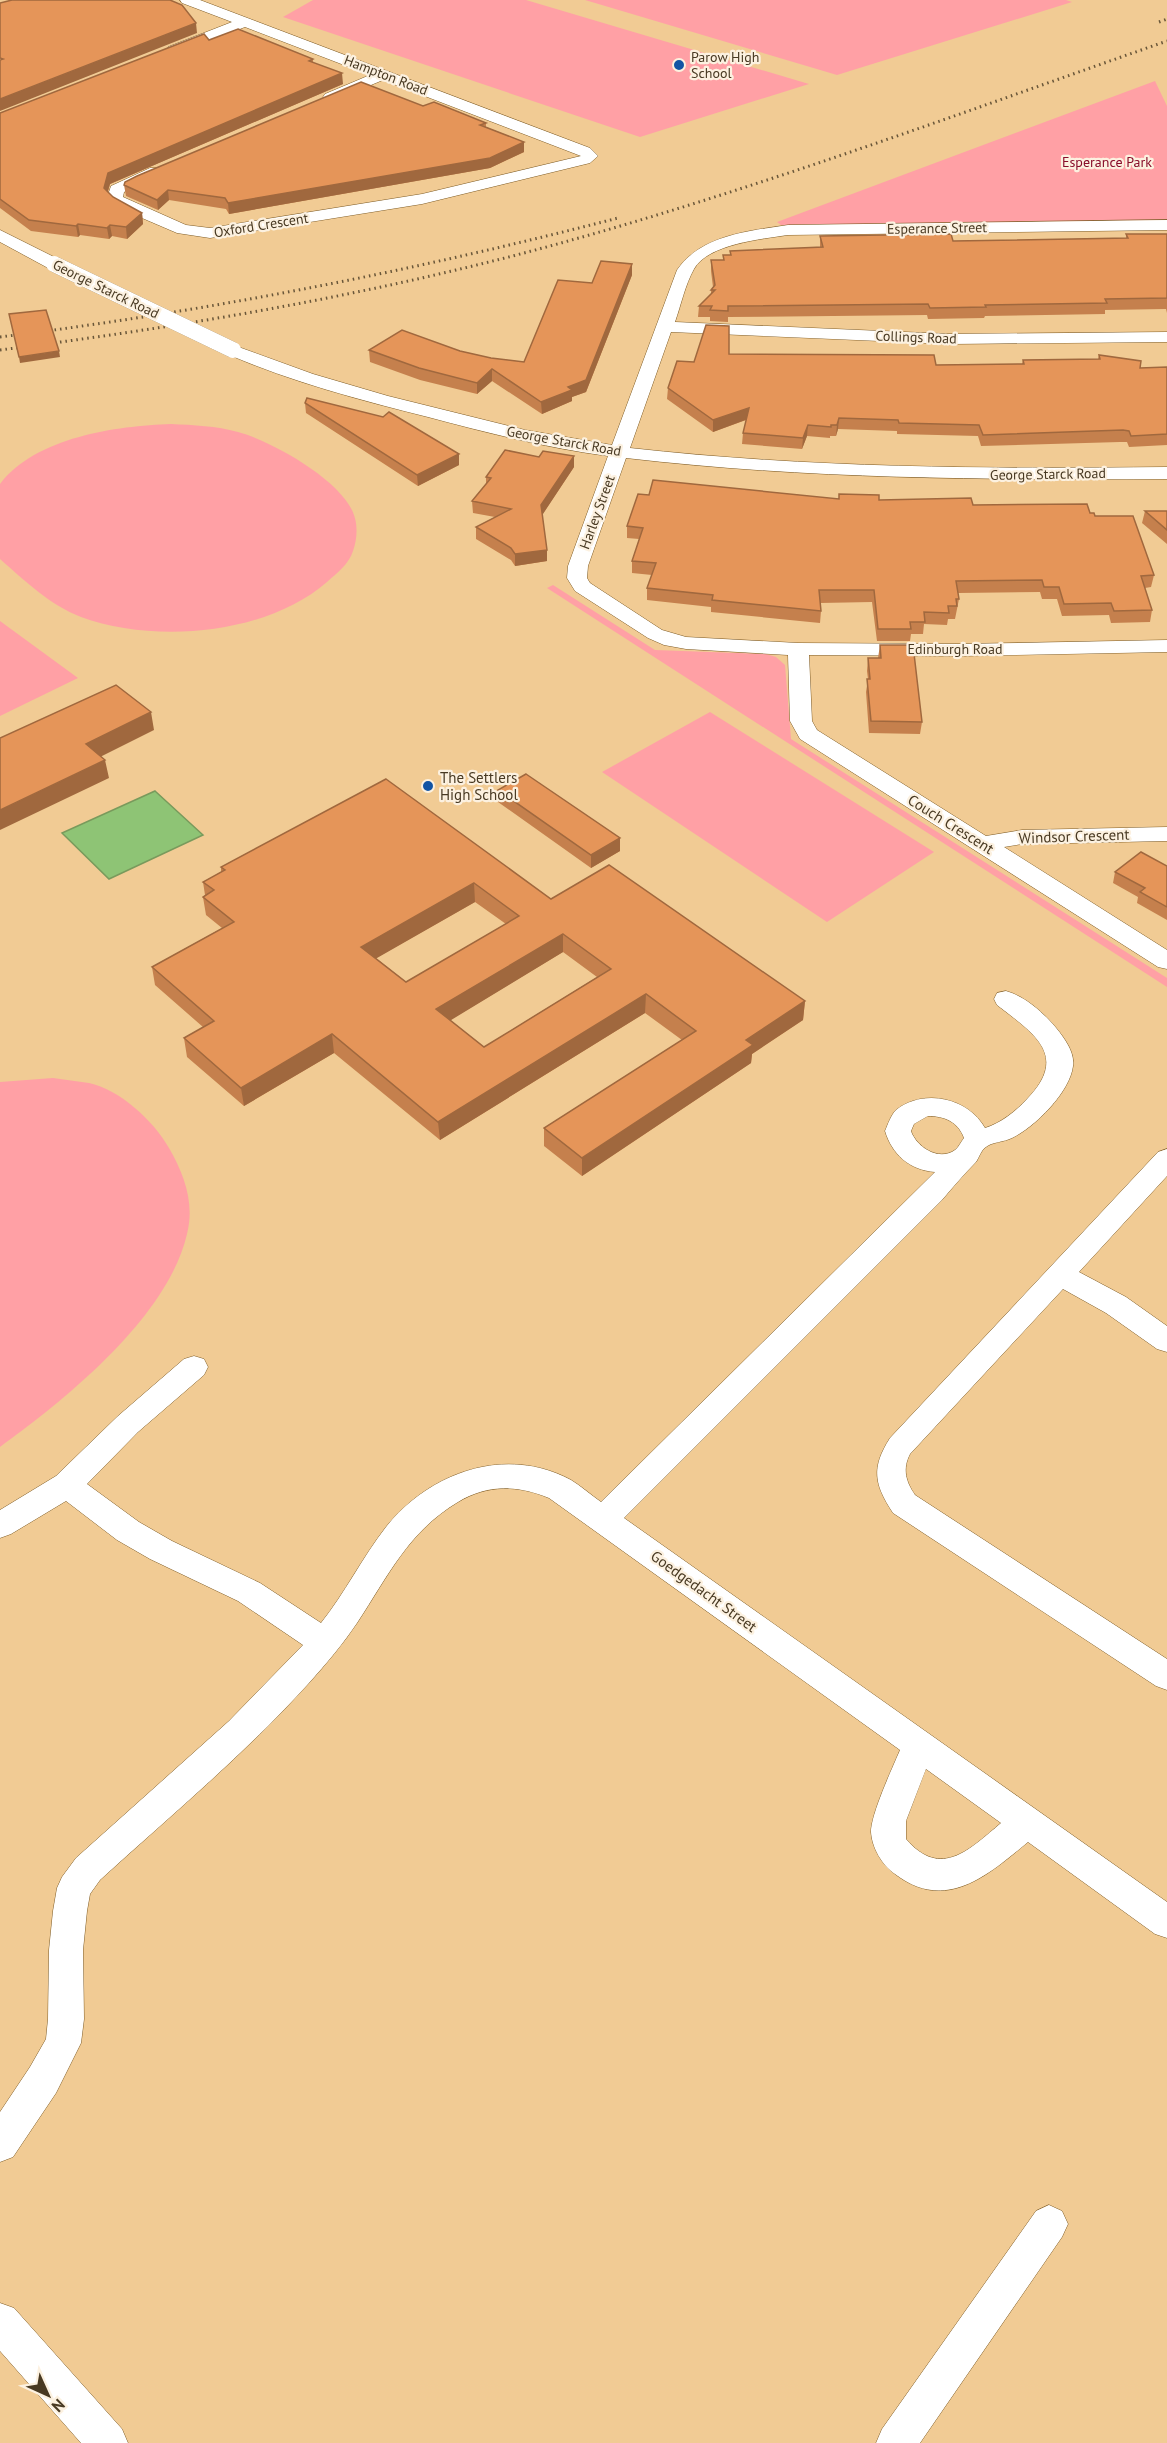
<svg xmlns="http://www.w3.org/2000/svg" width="1167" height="2443" font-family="'PT Sans',sans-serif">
  <rect width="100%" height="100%" fill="#f1cb94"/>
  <path fill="#ffa0a5" d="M 313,0 L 526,0 L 809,84 L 640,137 L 283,17 Z
    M 585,0 L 1066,0 L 1072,2 L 837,75 Z
    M 1155,81 L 1167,106 L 1167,220 L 781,225 L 777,222 Z
    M 171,424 C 194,425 216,426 238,432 C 272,441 343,481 354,515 C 358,526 357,540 353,551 C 349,564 337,573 327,582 C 266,635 155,644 81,617 C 50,605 25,581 0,559 L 0,484 C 36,437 116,426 171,424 Z
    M 553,585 L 655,650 L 766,654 L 776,657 L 785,665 L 791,739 L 1167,978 L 1167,987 L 547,588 Z
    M 0,621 L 78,678 L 0,716 Z
    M 710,712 L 934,852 L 827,922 L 602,772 Z
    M 53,1078 C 65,1080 77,1081 89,1083 C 119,1089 154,1121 169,1148 C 184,1174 195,1203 187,1234 C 168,1317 66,1399 0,1447 L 0,1082 Z"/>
  <path fill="#8ec475" stroke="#799a5c" stroke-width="1.5" d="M 155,791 L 203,835 L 109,879 L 62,833 Z"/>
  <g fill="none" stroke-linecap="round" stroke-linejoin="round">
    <defs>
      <path id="minor" d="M 180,0 L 200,0 L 590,148 L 598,156 L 590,163 L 422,204 L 210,238 L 177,233 L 114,206 L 107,198 L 111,186 L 150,168 L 162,168 L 164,171 L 162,174 L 124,192 L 123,197 L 186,225 L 210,228 L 422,194 L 581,156 L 383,80 L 335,100 L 325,100 L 323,97 L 325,94 L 370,75 L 245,27 L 178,53 L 168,53 L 166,50 L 168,47 L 232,22 L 182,3 Z
        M 1167,220 L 1167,230 L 788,235 C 762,239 708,244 694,269 C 685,285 681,305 675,322 L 950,334 L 1167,332 L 1167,342 L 950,344 L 671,332 L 630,448 C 809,468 987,469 1167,467 L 1167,479 C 986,480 806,479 626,458 L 588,566 L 587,578 L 590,583 L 662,630 L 686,637 L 798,643 L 960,644 L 1167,640 L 1167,652 L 960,656 L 809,655 L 812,721 L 817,730 L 986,836 L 1022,830 L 1167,827 L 1167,841 L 1022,844 L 1004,847 L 1167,950 L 1167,969 L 1158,967 L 800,739 L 790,721 L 788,655 L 686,649 L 664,645 L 648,638 L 575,591 L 567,578 L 568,566 L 608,456 C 547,448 488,433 428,417 C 360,400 292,382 227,354 L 224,350 L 227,346 L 233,345 L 313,374 L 388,396 L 525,430 L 612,445 L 677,270 C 701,235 749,231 788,225 Z
        M 0,230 L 60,260 L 62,264 L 54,269 L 48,268 L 0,242 Z
        M 1006,991 C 1025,996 1045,1014 1057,1029 C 1065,1039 1075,1053 1073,1066 C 1070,1092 1035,1127 1012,1138 C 1004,1142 992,1142 986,1147 C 981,1150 979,1158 976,1162 C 964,1174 953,1187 942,1200 L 624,1518 L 1167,1902 L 1167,1938 L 1155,1934 L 1028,1842 C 988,1875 946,1913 895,1874 C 882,1865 872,1848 871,1832 C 871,1814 892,1769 900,1750 L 549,1498 C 518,1485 488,1484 458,1502 C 408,1532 388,1576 357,1623 C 343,1644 326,1664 309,1683 C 245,1754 170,1816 100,1880 L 90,1894 L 87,1911 L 83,1950 L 84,2019 L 81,2043 L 56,2093 L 13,2157 L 0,2162 L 0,2112 L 30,2067 L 46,2039 L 48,2019 L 49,1950 L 53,1911 L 57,1888 L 62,1877 L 76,1858 L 229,1721 L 303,1645 L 238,1601 L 150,1559 L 117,1540 L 66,1501 L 11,1534 L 0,1538 L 0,1510 L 56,1476 L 118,1416 L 184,1359 L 194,1356 L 204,1359 L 208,1367 L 204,1375 L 138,1432 L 87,1484 L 139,1522 L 172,1541 L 260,1583 L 321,1623 C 345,1593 362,1558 386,1527 C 430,1472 506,1445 571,1480 C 581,1486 591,1495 601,1502 L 935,1172 C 909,1170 892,1154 885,1131 C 888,1124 891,1115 896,1110 C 924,1088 968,1098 985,1128 C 1001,1123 1016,1111 1027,1099 C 1070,1055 1033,1033 997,1005 L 994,999 L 997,993 ZM 928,1116 C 945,1116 958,1122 964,1138 C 961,1142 958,1148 955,1150 C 938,1162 916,1146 911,1131 L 914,1124 ZM 926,1769 L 1001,1823 C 970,1849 941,1880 906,1839 L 906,1821 Z
        M 1167,1149 L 1167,1176 L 1079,1272 L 1126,1297 L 1167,1326 L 1167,1352 L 1157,1349 L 1106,1313 L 1063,1289 L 910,1454 C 902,1469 906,1482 915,1495 L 1167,1659 L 1167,1690 L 1156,1686 L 893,1513 C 874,1484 871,1468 890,1438 L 1158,1152 Z
        M 1049,2205 L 1062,2211 L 1068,2224 L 1062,2237 L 920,2443 L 876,2443 L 882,2429 L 1036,2211 Z
        M 0,2303 L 14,2308 L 122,2429 L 128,2443 L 81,2443 L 0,2351 Z"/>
    </defs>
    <use href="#minor" stroke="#7e5c26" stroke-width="1"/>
    <use href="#minor" fill="#fff" fill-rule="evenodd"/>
    <path stroke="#695639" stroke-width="3" stroke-dasharray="1.5 4" stroke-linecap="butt" d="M 1159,22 L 1167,19
      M 0,337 C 209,311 414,271 618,218
      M 0,350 C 189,326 377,294 561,243 C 766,186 966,111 1167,41"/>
    <defs>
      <path id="minor-bridge" d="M 54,264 L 233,350"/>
    </defs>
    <use href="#minor-bridge" stroke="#7e5c26" stroke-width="16" stroke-linecap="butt"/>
    <use href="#minor-bridge" stroke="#fff" stroke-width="16"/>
  </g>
  <path fill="#c5804d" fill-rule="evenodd" d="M 209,40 L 313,59 L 313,63 L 343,84 L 110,184 L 108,192 L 113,197 L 142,213 L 143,224 L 127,239 L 112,236 L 109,239 L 80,235 L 78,237 L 31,231 L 0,208 L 0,113 Z
    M 423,106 L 486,123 L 486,127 L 524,142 L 524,152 L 490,168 L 229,214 L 226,209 L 169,200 L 158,210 L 126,196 L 124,185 Z
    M 1126,234 L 1167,234 L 1167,313 L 1166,309 L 1105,310 L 1105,314 L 985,316 L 984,318 L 928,319 L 927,315 L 728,317 L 728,322 L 710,321 L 710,317 L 698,317 L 699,306 L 711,294 L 711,290 L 713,287 L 711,271 L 711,260 L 723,260 L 723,255 L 730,255 L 730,251 L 820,248 L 820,236 L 953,241 L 1126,238 Z
    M 632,264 L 632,275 L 586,392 L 572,397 L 572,401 L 542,414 L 492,381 L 477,394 L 420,380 L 370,362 L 369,350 L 460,351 L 491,358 L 524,362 L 592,283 Z
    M 729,354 L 936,365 L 1022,364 L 1023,360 L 1098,359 L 1099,355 L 1140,368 L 1167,367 L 1167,445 L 1129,447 L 1127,442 L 1120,442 L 981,446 L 978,436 L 897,434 L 897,431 L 838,429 L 836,436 L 830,436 L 830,438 L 807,436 L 802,449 L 742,444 L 743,433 L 746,420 L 713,432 L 667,399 L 668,388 L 694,362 Z
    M 305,403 L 459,465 L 418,486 L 306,413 Z
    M 574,467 L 542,515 L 547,550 L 547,561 L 515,566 L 511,560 L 476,539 L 476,527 L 495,517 L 473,513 L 472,501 L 486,484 L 486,477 Z
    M 839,494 L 879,500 L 1090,513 L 1095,516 L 1154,575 L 1151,587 L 1145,588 L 1152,610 L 1150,622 L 1111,623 L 1109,615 L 1062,616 L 1057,599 L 1042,599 L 1040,592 L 958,593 L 959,599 L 955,619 L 948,619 L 947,625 L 924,624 L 923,634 L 911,634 L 910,641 L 877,641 L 872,602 L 820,603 L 821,611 L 820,623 L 711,612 L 711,607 L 647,600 L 647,588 L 652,575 L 632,573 L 632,561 L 639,539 L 627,538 L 627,526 L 839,499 Z
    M 1145,511 L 1167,511 L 1167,544 L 1142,523 Z
    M 880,645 L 922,722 L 920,734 L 869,733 L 866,692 L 868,679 L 867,671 L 868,658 L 878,658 Z
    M 386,779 L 551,899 L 805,1001 L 803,1020 L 752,1054 L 751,1063 L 582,1176 L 544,1146 L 544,1128 L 682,1040 L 645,1013 L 440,1140 L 334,1053 L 244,1106 L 187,1057 L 184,1038 L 203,1027 L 155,985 L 152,967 L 222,928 L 206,915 L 203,897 L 205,895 L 203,882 L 221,872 L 221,867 ZM 475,902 L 506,924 L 406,982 L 376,958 ZM 563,952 L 597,977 L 484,1047 L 450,1020 Z
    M 498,790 L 620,851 L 591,868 L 498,802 Z
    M 1167,866 L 1167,920 L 1137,903 L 1138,897 L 1113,883 L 1115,872 Z"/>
  <path fill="#a0683e" d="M 196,23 L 197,33 L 0,111 L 0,99 Z
    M 342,73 L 343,84 L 110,184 L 105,200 L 104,188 L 108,173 Z
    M 524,142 L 524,152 L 490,168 L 229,214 L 228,203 Z
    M 168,190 L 169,200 L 158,210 L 157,200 Z
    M 142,213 L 143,224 L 127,239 L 126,227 Z
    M 78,224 L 80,235 L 78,237 L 76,226 Z
    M 110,225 L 112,236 L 109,239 L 107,228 Z
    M 632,264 L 632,275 L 586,392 L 572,397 L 572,401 L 542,414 L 541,402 L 568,387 Z
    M 59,351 L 60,357 L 20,363 L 19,357 Z
    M 492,369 L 492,381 L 477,394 L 477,383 Z
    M 749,408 L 748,419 L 713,432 L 713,420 Z
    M 839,418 L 838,429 L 836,436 L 837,425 Z
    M 808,425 L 807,436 L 802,449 L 803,438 Z
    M 459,454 L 459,465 L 418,486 L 417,475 Z
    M 574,456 L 574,467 L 541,517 L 541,505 Z
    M 547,550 L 547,561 L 515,566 L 515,554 Z
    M 151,712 L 154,730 L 90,762 L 86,744 Z
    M 105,760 L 109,778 L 0,830 L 0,810 Z
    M 620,838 L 620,851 L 591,868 L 591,855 Z
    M 474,883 L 475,902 L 363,966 L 361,947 Z
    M 563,934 L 563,952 L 438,1028 L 436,1009 Z
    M 646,994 L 645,1013 L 440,1140 L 438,1122 Z
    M 805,1001 L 803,1020 L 752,1054 L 751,1063 L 582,1176 L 582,1158 L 746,1040 Z
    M 332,1034 L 334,1053 L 244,1106 L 241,1088 Z"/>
  <path fill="#e59559" stroke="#a0683e" stroke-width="1.5" fill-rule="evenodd" d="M 12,0 L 170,0 L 182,5 L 196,23 L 0,99 L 0,60 L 3,59 L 0,58 L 0,3 Z
    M 238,29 L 313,59 L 309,61 L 342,73 L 108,173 L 104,188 L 113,197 L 142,213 L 126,227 L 110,225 L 107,228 L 78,224 L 76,226 L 29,220 L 0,199 L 0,113 L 204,34 L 209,40 Z
    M 361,82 L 423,106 L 434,102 L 486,123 L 480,125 L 524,142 L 490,158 L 228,203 L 225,198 L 168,190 L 157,200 L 124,185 L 125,182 L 137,176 Z
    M 951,234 L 953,241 L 1128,238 L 1126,234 L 1167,234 L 1167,298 L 1105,299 L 1107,303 L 985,305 L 986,307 L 930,308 L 928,304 L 728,306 L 728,311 L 710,310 L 712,306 L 699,306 L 715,290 L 711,290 L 715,285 L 711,260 L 724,260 L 723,255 L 731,255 L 730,251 L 823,247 L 820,236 Z
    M 601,261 L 632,264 L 586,380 L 568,387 L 572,390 L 541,402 L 492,369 L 477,383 L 419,368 L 369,350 L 402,330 L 460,351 L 491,358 L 524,362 L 558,280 L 592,283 Z
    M 46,310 L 59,351 L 19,357 L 9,314 Z
    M 706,325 L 729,326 L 729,354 L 934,355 L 936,365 L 1024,364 L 1023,360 L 1100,359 L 1099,355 L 1141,361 L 1140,368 L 1167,367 L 1167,434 L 1131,436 L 1129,431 L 1123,430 L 983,435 L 979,425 L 899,423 L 898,420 L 839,418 L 837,425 L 831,425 L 831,427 L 808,425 L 803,438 L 743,433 L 749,408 L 713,420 L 668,388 L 677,361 L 694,362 Z
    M 307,398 L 383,417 L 389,412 L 459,454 L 417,475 L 305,403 Z
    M 505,450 L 539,457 L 543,451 L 574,456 L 541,505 L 547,550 L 515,554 L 511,548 L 476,527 L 511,509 L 472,501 L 491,478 L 486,477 Z
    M 653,480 L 839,499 L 839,494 L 879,495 L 879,500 L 971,498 L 973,505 L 1087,504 L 1090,513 L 1094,513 L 1095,516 L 1133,516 L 1154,575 L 1141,576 L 1152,610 L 1114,611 L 1111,603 L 1064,604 L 1059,587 L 1044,587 L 1042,580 L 956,581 L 959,599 L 956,599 L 957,606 L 948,606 L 949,613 L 924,612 L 925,622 L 910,622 L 911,629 L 878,629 L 874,590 L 819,590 L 821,611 L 712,600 L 713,595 L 647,588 L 656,563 L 632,561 L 643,528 L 627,526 L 638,494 L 649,495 Z
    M 1145,511 L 1167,511 L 1167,530 Z
    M 880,645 L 913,645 L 922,722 L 871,721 L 867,679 L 870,679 L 868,658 L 881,658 Z
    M 116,685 L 151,712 L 86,744 L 105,760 L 0,810 L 0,738 Z
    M 526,774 L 620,838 L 591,855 L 498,790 Z
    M 386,779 L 551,899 L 609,865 L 805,1001 L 746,1040 L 753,1045 L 582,1158 L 544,1128 L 696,1031 L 646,994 L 438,1122 L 332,1034 L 241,1088 L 184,1038 L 214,1021 L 152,967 L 234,922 L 203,897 L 214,890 L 203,882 L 225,870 L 221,867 ZM 474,883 L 519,916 L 406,982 L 361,947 ZM 563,934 L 611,969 L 484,1047 L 436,1009 Z
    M 1141,852 L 1167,866 L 1167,907 L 1140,892 L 1145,888 L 1115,872 Z"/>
  <g fill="#1254a4" stroke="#fcf1e0" stroke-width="2">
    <circle cx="679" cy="65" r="6"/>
    <circle cx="428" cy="786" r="6"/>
  </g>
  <g text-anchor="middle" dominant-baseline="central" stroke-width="4.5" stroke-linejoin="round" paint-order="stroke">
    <g font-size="14" fill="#483922" stroke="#fcf1e0" text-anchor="start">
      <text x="691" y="57">Parow High<tspan x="691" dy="16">School</tspan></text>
    </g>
    <g font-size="14" fill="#483922" stroke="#fcf1e0">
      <text transform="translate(386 75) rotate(21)">Hampton Road</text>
      <text transform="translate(261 225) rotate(-9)">Oxford Crescent</text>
      <text transform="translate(937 228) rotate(-1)">Esperance Street</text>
      <text transform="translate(106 289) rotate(26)">George Starck Road</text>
      <text transform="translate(916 337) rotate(2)">Collings Road</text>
      <text transform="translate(564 441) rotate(10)">George Starck Road</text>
      <text transform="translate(1048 474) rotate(-1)">George Starck Road</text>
      <text transform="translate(597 512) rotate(-70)">Harley Street</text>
      <text x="955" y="649">Edinburgh Road</text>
    </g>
    <g font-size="14" fill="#880d2a" stroke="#fcf1e0">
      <text x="1107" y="162">Esperance Park</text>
    </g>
    <g font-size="15" fill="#483922" stroke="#fcf1e0" text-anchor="start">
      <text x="440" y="777">The Settlers<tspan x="440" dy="17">High School</tspan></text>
    </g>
    <g font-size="15" fill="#483922" stroke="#fcf1e0">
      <text transform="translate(951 824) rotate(32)">Couch Crescent</text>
      <text transform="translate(1074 836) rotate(-2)">Windsor Crescent</text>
      <text transform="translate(704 1591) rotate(36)">Goedgedacht Street</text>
    </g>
  </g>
  <g transform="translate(48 2395) rotate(135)" stroke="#fcf1e0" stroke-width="4.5" paint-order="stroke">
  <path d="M0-4.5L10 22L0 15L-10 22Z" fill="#483922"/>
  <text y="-9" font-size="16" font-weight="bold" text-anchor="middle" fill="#483922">N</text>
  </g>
</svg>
